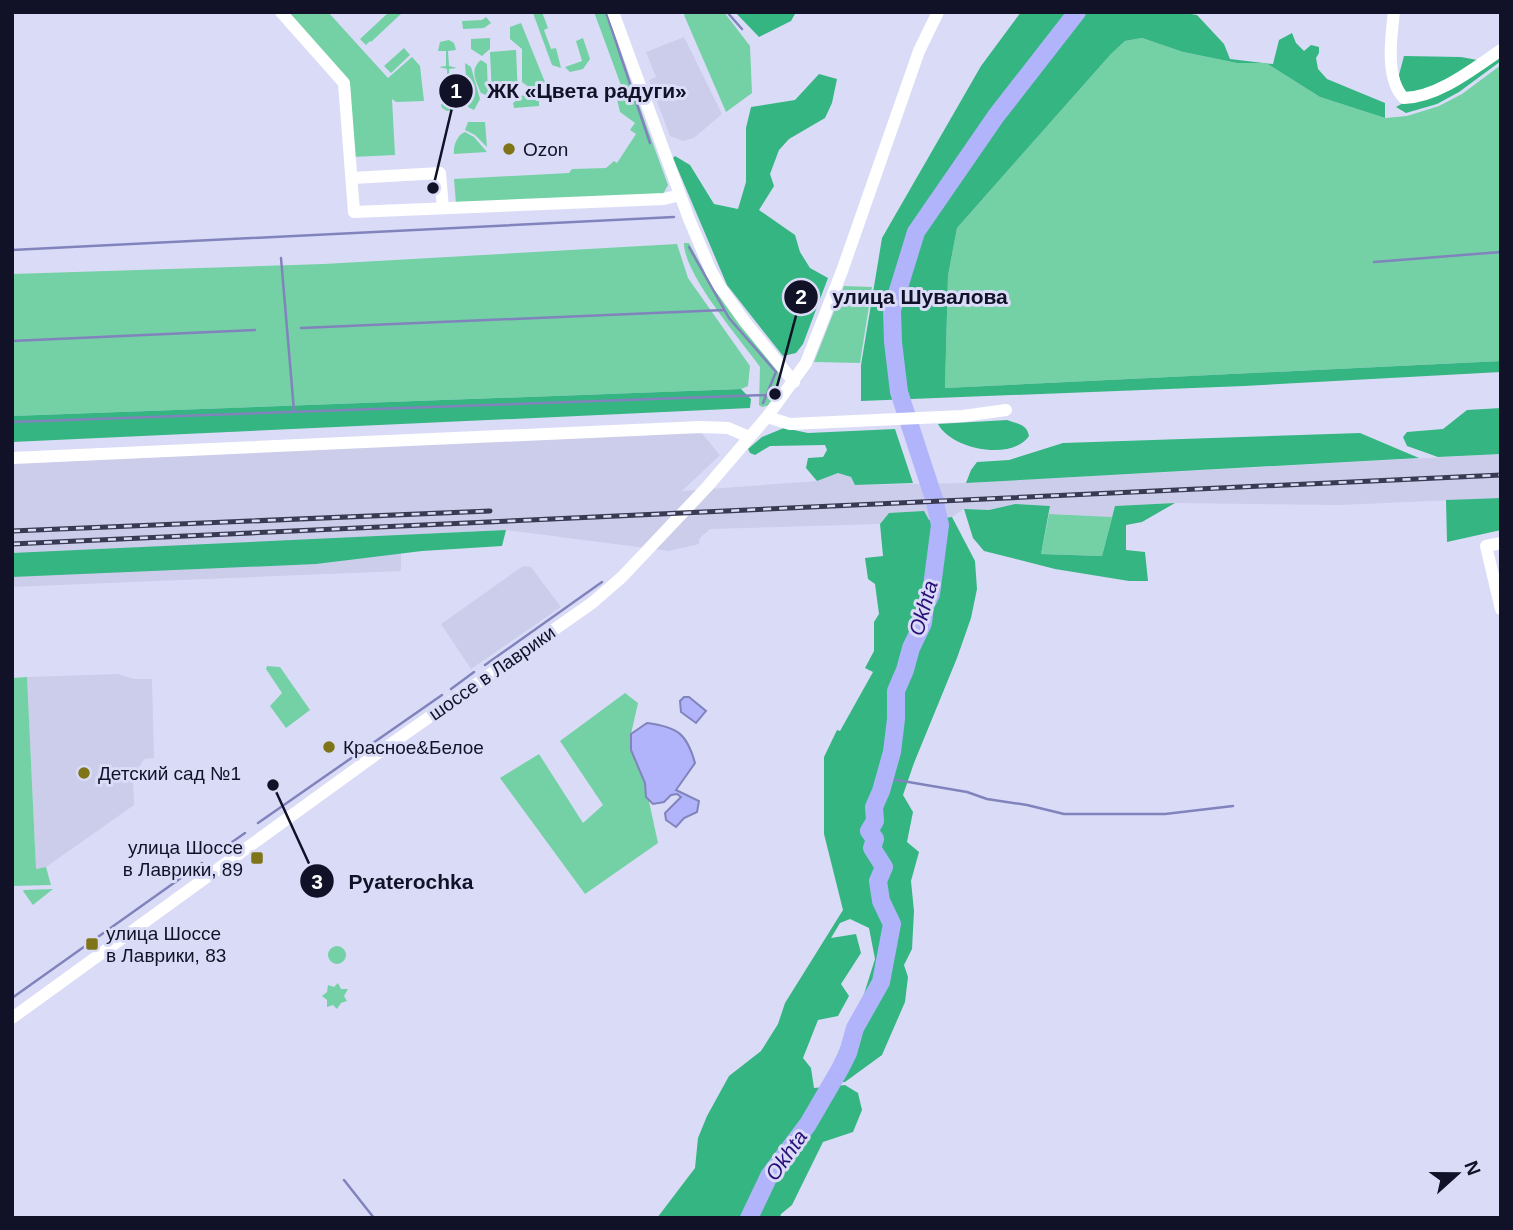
<svg xmlns="http://www.w3.org/2000/svg" width="1513" height="1230" font-family="Arial,sans-serif">
  <rect width="100%" height="100%" fill="#dadcf7"/>
  <path fill="#cbcdea" d="M 684,37 L 722,114 L 694,138 L 683,141 L 670,136 L 649,80 L 656,77 L 646,52 Z
    M 700,431 L 720,455 L 682,491 L 817,481 L 838,473 L 851,477 L 855,485 L 966,483 L 1501,454 L 1501,498 L 1339,505 L 1175,503 L 1116,506 L 1112,517 L 1049,514 L 1050,506 L 1015,504 L 989,510 L 964,509 L 952,517 L 928,520 L 889,513 L 880,524 L 710,529 L 700,538 L 699,544 L 669,551 L 506,530 L 401,535 L 401,571 L 12,587 L 12,464 Z
    M 523,566 L 531,567 L 561,607 L 471,669 L 441,624 Z
    M 118,674 L 134,679 L 152,679 L 154,758 L 144,759 L 133,777 L 134,805 L 46,867 L 36,869 L 27,677 Z"/>
  <path fill="#74d0a5" d="M 287,12 L 328,12 L 388,78 L 412,57 L 420,66 L 424,101 L 396,102 L 392,99 L 395,155 L 352,157 L 348,84 Z
    M 389,12 L 403,12 L 371,42 L 370,41 L 366,45 L 360,39 Z
    M 542,12 L 548,28 L 544,30 L 551,49 L 556,48 L 561,68 L 552,65 L 533,13 Z
    M 594,12 L 605,12 L 668,185 L 663,194 L 456,204 L 454,179 L 569,173 L 572,169 L 606,168 L 614,161 L 617,163 L 636,134 L 630,130 L 635,123 L 620,112 L 615,91 L 622,88 Z
    M 688,12 L 724,12 L 750,46 L 752,93 L 726,112 L 684,15 Z
    M 486,17 L 491,23 L 484,28 L 463,29 L 462,21 L 482,20 Z
    M 521,23 L 549,92 L 546,93 L 542,81 L 545,94 L 541,95 L 532,89 L 534,86 L 530,88 L 522,82 L 522,49 L 510,39 L 510,27 Z
    M 490,38 L 490,49 L 482,56 L 471,49 L 471,39 Z
    M 583,38 L 590,59 L 583,69 L 570,72 L 565,67 L 582,61 L 576,41 Z
    M 1142,38 L 1183,52 L 1237,63 L 1266,63 L 1320,97 L 1385,118 L 1407,116 L 1439,106 L 1462,94 L 1501,65 L 1501,361 L 945,388 L 948,276 L 957,228 L 1111,54 L 1125,41 Z
    M 449,40 L 454,43 L 456,50 L 448,51 L 449,66 L 457,68 L 449,69 L 451,103 L 458,103 L 455,110 L 447,111 L 442,108 L 441,104 L 448,103 L 447,69 L 439,67 L 446,66 L 446,51 L 438,51 L 440,42 Z
    M 404,48 L 410,55 L 391,73 L 384,66 Z
    M 516,50 L 518,95 L 492,96 L 490,52 Z
    M 481,60 L 487,64 L 488,96 L 481,93 C 476,81 469,70 481,60 Z
    M 465,63 L 471,67 L 480,99 L 474,110 L 468,107 Z
    M 528,91 L 539,98 L 539,106 L 514,108 L 513,103 Z
    M 468,122 L 485,122 L 487,147 L 475,135 L 465,130 Z
    M 465,132 L 474,137 L 487,152 L 454,154 C 453,146 457,135 465,132 Z
    M 684,243 L 689,243 L 713,288 L 779,371 L 776,395 L 770,405 L 762,407 L 759,405 L 760,367 C 741,340 684,275 684,243 Z
    M 677,244 L 688,278 L 750,366 L 748,386 L 741,389 L 12,416 L 12,274 L 324,264 Z
    M 844,286 L 872,287 L 860,363 L 814,362 Z
    M 1049,514 L 1112,517 L 1102,556 L 1041,554 Z
    M 267,666 L 280,667 L 310,710 L 286,728 L 270,706 L 282,693 L 266,669 Z
    M 27,677 L 36,869 L 46,867 L 51,885 L 12,886 L 12,678 Z
    M 625,693 L 638,703 L 631,734 L 631,750 L 645,783 L 658,843 L 585,894 L 500,778 L 539,754 L 583,823 L 603,805 L 560,741 Z
    M 53,889 L 33,905 L 23,891 L 24,890 Z
    M328 955a9 9 0 1 1 18 0a9 9 0 1 1-18 0Z
    M 338,983 L 341,989 L 348,989 L 344,996 L 347,1001 L 341,1003 L 337,1009 L 333,1005 L 327,1007 L 327,1000 L 322,996 L 327,992 L 328,985 L 334,987 Z"/>
  <path fill="#35b582" d="M 735,12 L 796,12 L 791,21 L 759,37 Z
    M 1021,12 L 1179,12 L 1197,15 L 1224,44 L 1230,59 L 1273,64 L 1279,40 L 1292,33 L 1296,43 L 1304,51 L 1311,45 L 1319,47 L 1319,53 L 1316,58 L 1318,69 L 1327,79 L 1385,103 L 1385,118 L 1320,97 L 1266,63 L 1237,63 L 1183,52 L 1142,38 L 1125,41 L 1111,54 L 957,228 L 948,276 L 945,388 L 1501,361 L 1501,372 L 1244,386 L 861,401 L 861,365 L 882,238 L 981,66 Z
    M 1501,55 L 1501,61 L 1459,92 L 1437,104 L 1406,113 L 1396,107 L 1414,97 L 1396,86 L 1404,56 L 1461,57 L 1483,61 Z
    M 819,74 L 837,79 L 832,103 L 825,118 L 789,139 L 779,150 L 770,174 L 774,186 L 759,210 L 795,235 L 800,252 L 810,268 L 828,278 L 803,344 L 796,353 L 783,356 L 727,285 L 673,158 L 675,156 L 690,165 L 714,204 L 738,209 L 746,182 L 746,128 L 751,107 L 795,100 Z
    M 741,389 L 751,399 L 750,408 L 12,442 L 12,416 Z
    M 1501,408 L 1501,454 L 1438,457 L 1407,446 L 1403,437 L 1407,432 L 1443,429 L 1467,410 Z
    M 1007,420 C 1018,424 1027,424 1029,436 C 1012,461 952,450 938,424 Z
    M 784,428 L 808,433 L 895,429 L 913,483 L 855,485 L 851,477 L 838,473 L 817,481 L 806,468 L 808,458 L 823,457 L 827,450 L 825,445 L 770,446 L 755,455 L 750,453 L 748,449 L 762,437 Z
    M 1360,433 L 1419,458 L 966,483 L 971,470 L 977,462 L 1009,460 L 1063,443 Z
    M 1501,498 L 1501,530 L 1447,542 L 1446,500 Z
    M 1175,503 L 1142,522 L 1126,525 L 1126,550 L 1145,552 L 1148,581 L 1129,581 L 1055,569 L 984,551 L 973,538 L 964,509 L 989,510 L 1015,504 L 1050,506 L 1041,554 L 1102,556 L 1115,506 Z
    M 924,511 L 929,520 L 952,517 L 975,561 L 977,589 L 971,618 L 957,658 L 914,763 L 903,795 L 913,812 L 907,842 L 919,852 L 911,881 L 914,911 L 912,949 L 904,965 L 908,977 L 905,1002 L 882,1055 L 845,1082 L 828,1083 L 828,1076 L 864,994 L 875,959 L 869,928 L 850,919 L 840,923 L 831,938 L 856,934 L 861,953 L 841,984 L 849,996 L 838,1016 L 818,1020 L 803,1058 L 811,1068 L 814,1088 L 845,1085 L 858,1093 L 862,1110 L 853,1132 L 823,1142 L 792,1205 L 781,1214 L 780,1218 L 657,1218 L 695,1168 L 698,1138 L 707,1116 L 729,1076 L 761,1051 L 778,1024 L 785,1003 L 843,910 L 824,834 L 824,757 L 837,730 L 840,731 L 873,672 L 865,668 L 874,651 L 874,622 L 879,614 L 875,584 L 868,579 L 865,558 L 883,556 L 880,524 L 889,513 Z
    M 506,530 L 502,546 L 422,551 L 316,564 L 12,577 L 12,553 Z"/>
  <path fill="#b1b4fb" stroke="#8183bc" stroke-width="2" d="M 684,697 L 689,697 L 706,711 L 696,723 L 681,712 L 680,701 Z
    M 647,723 C 678,727 687,734 695,763 L 676,790 L 699,801 L 697,812 L 684,818 L 676,827 L 666,820 L 665,813 L 681,797 L 677,794 L 671,795 L 664,802 L 653,804 L 646,797 L 645,783 L 631,750 L 631,734 Z"/>
  <g fill="none" stroke-linecap="round" stroke-linejoin="round">
    <path stroke="#8183bc" stroke-width="2.5" d="M 606,12 L 650,143
      M 727,12 L 742,29
      M 689,247 L 729,318 L 776,372 L 763,403
      M 12,250 L 674,217
      M 281,258 L 294,411
      M 1374,262 L 1501,252
      M 301,328 L 724,310
      M 12,341 L 255,330
      M 12,422 L 766,395
      M 485,665 L 602,582
      M 451,689 L 474,672
      M 885,778 L 967,792 L 987,799 L 1027,805 L 1064,814 L 1165,814 L 1233,806
      M 258,823 L 442,695
      M 215,854 L 245,833
      M 12,998 L 202,863
      M 344,1180 L 374,1218"/>
    <path stroke="#b1b4fb" stroke-width="18" d="M 749,1218 L 769,1176 L 808,1124 L 840,1069 L 848,1053 L 855,1028 L 881,982 L 892,924 L 881,901 L 878,881 L 884,867 L 872,848 L 875,839 L 869,831 L 875,821 L 874,807 L 881,791 L 892,752 L 896,719 L 896,691 L 905,670 L 911,648 L 923,623 L 925,606 L 931,594 L 940,525 L 935,502 L 899,392 L 893,342 L 892,310 L 916,232 L 996,116 L 1077,12"/>
    <path stroke="#fff" stroke-width="12" d="M 281,12 L 344,83 L 354,212 L 664,199 L 680,195
      M 613,12 L 689,219 L 711,271 L 720,287 L 745,322 L 794,382
      M 1394,12 C 1391,37 1385,79 1404,98 C 1438,97 1473,69 1501,50
      M 353,178 L 440,173 L 443,208
      M 767,417 L 790,424 L 963,416 L 1006,410
      M 12,458 L 701,427 L 728,428 L 749,437
      M 1501,543 L 1486,546 L 1501,609
      M 12,1018 L 378,753 L 592,603 L 622,577 L 707,487 L 767,417 L 806,363 L 842,271 L 919,51 L 938,12"/>
    <defs>
      <path id="rail" d="M 12,531 L 490,511
        M 12,544 L 1501,475"/>
    </defs>
    <use href="#rail" stroke="#393951" stroke-width="5"/>
    <use href="#rail" stroke="#dadcf7" stroke-width="2.5" stroke-dasharray="8" stroke-linecap="butt"/>
  </g>
  <g fill="#7f7417" stroke="#dadcf7" stroke-width="2.5">
    <circle cx="509" cy="149" r="7"/>
    <circle cx="329" cy="747" r="7"/>
    <circle cx="84" cy="773" r="7"/>
    <rect x="250" y="851" width="14" height="14" rx="3.5"/>
    <rect x="85" y="937" width="14" height="14" rx="3.5"/>
  </g>
  <g text-anchor="middle" dominant-baseline="central" stroke-width="6" stroke-linejoin="round" paint-order="stroke">
    <g font-size="19" fill="#111128" stroke="#dadcf7" text-anchor="start">
      <text x="523" y="149">Ozon</text>
      <text x="343" y="747">Красное&amp;Белое</text>
      <text x="98" y="773">Детский сад №1</text>
      <text x="243" y="847" text-anchor="end">улица Шоссе<tspan x="243" dy="22">в Лаврики, 89</tspan></text>
      <text x="106" y="933">улица Шоссе<tspan x="106" dy="22">в Лаврики, 83</tspan></text>
    </g>
    <g font-size="19" fill="#111128" stroke="#dadcf7">
      <text transform="translate(492 673) rotate(-35)">шоссе в Лаврики</text>
    </g>
    <g font-size="21" font-style="italic" fill="#2a1179" stroke="#dadcf7">
      <text transform="translate(923 608) rotate(-74)">Okhta</text>
      <text transform="translate(786 1155) rotate(-55)">Okhta</text>
    </g>
  </g>
  <path fill="none" stroke="#111128" stroke-width="2.5" d="M433 188L456 91M775 394L801 297M273 785L317 881"/>
  <g fill="#111128" stroke="#dadcf7" stroke-width="2.5">
    <circle cx="433" cy="188" r="7"/>
    <circle cx="775" cy="394" r="7"/>
    <circle cx="273" cy="785" r="7"/>
    <circle cx="456" cy="91" r="18"/>
    <circle cx="801" cy="297" r="18"/>
    <circle cx="317" cy="881" r="18"/>
  </g>
  <g font-size="21" text-anchor="middle" font-weight="bold" fill="#fff">
    <text x="456" y="98">1</text>
    <text x="801" y="304">2</text>
    <text x="317" y="889">3</text>
  </g>
  <g font-size="21" text-anchor="middle" font-weight="bold" fill="#111128" stroke="#dadcf7" stroke-width="6" stroke-linejoin="round" paint-order="stroke">
    <text x="587" y="98">ЖК «Цвета радуги»</text>
    <text x="920" y="304">улица Шувалова</text>
    <text x="411" y="889">Pyaterochka</text>
  </g>
  <rect width="1513" height="1230" fill="none" stroke="#111128" stroke-width="28"/>
  <g transform="translate(1457 1174) rotate(69)" stroke="#dadcf7" stroke-width="5" paint-order="stroke">
  <path d="M0-5L12 26L0 18L-12 26Z" fill="#111128"/>
  <text y="-10" font-size="19" font-weight="bold" text-anchor="middle" fill="#111128">N</text>
  </g>
</svg>
